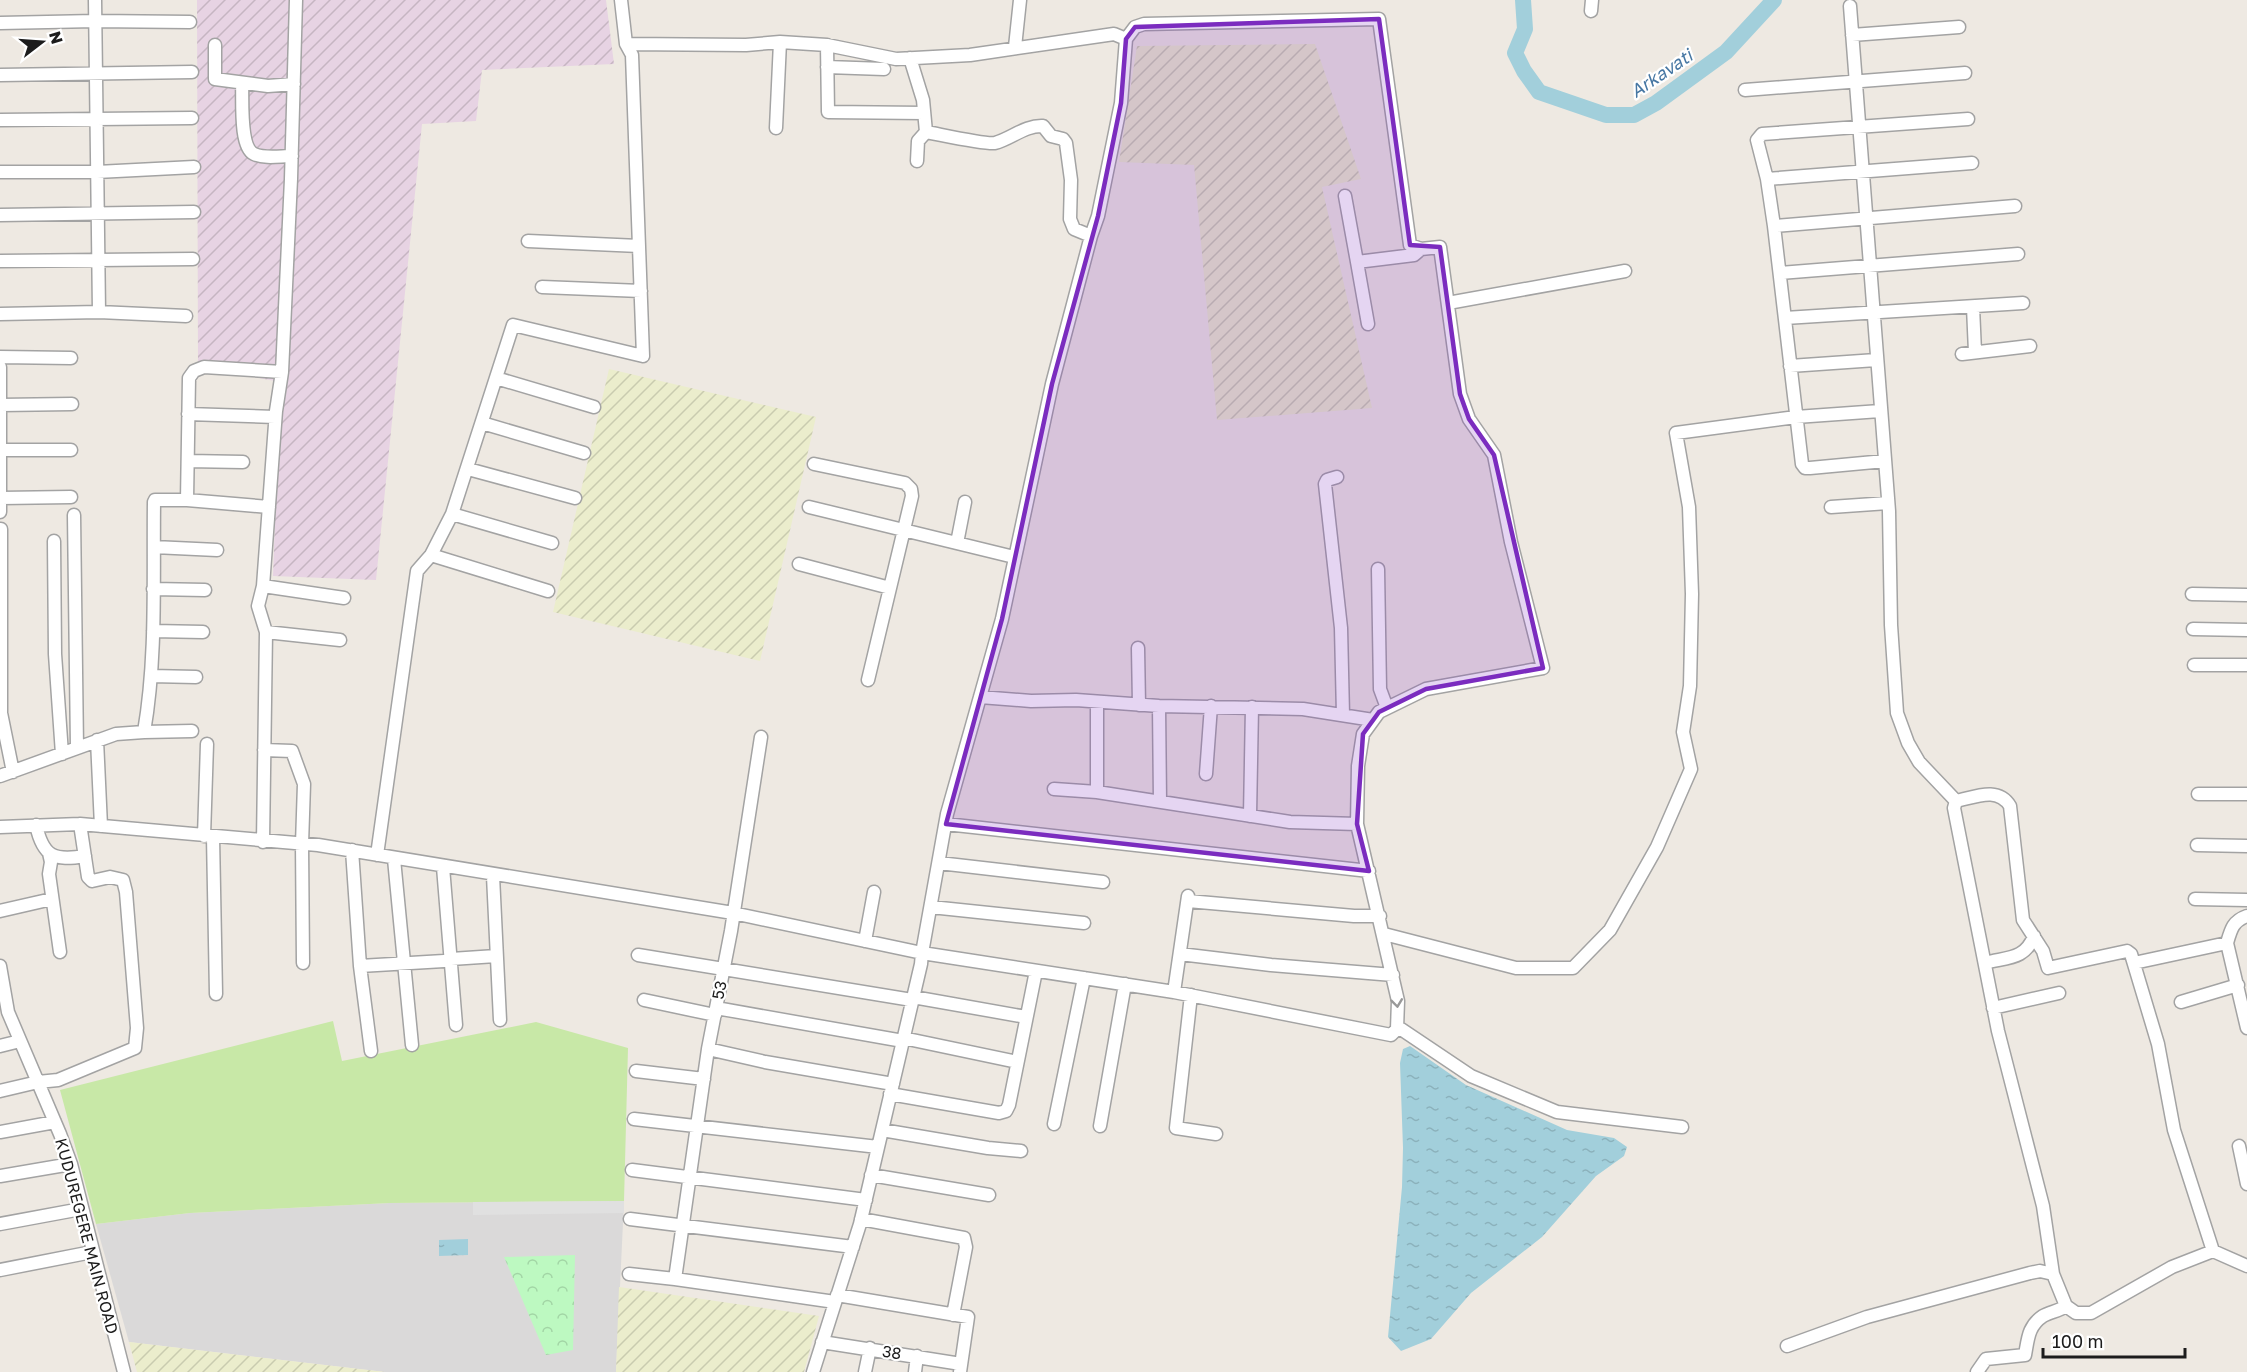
<svg xmlns="http://www.w3.org/2000/svg" width="2247" height="1372" font-family="'Golos Text',sans-serif">
  <defs>
    <pattern id="industrial-furrows" width="10" height="10" patternUnits="userSpaceOnUse" patternTransform="scale(1.5)"><rect width="10" height="10" fill="#e7d3e3"/><path d="M-1 1l2-2M0 10L10 0M9 11l2-2" fill="none" stroke="#c6b5c2"/></pattern>
    <pattern id="farmland-furrows" width="10" height="10" patternUnits="userSpaceOnUse" patternTransform="scale(1.5)"><rect width="10" height="10" fill="#ebedcc"/><path d="M-1 1l2-2M0 10L10 0M9 11l2-2" fill="none" stroke="#c9cbaf"/></pattern>
    <pattern id="park-crowns" width="20" height="18" patternUnits="userSpaceOnUse" patternTransform="scale(1.5)"><rect width="20" height="18" fill="#bdf9c1"/><path d="M2 6a3 3 0 1 1 6 0M12 15a3 3 0 1 1 6 0" fill="none" stroke="#a2d5a5"/></pattern>
    <pattern id="water-ripples" width="26" height="14" patternUnits="userSpaceOnUse" patternTransform="scale(1.5)"><rect width="26" height="14" fill="#a2cfdb"/><path d="M2 4q2-2 4 0t4 0M15 11q2-2 4 0t4 0" fill="none" stroke="#8bb1bb"/></pattern>
  </defs>
  <rect width="100%" height="100%" fill="#eee9e2"/>
  <path fill="#dad9d9" d="M 624,1201 L 616,1372 L 385,1372 L 129,1342 L 96,1224 L 190,1213 L 390,1203 Z"/>
  <path fill="url(#industrial-furrows)" d="M 197,0 L 606,0 L 614,64 L 482,70 L 476,121 L 422,124 L 376,580 L 273,576 L 280,382 L 198,366 Z"/>
  <path fill="url(#farmland-furrows)" d="M 1315,44 L 1361,179 L 1322,187 L 1372,408 L 1217,420 L 1194,165 L 1119,162 L 1137,46 Z
    M 609,369 L 816,417 L 760,661 L 553,612 Z
    M 619,1287 L 819,1316 L 804,1372 L 616,1372 Z
    M 129,1342 L 385,1372 L 137,1372 Z"/>
  <path fill="#c8e8a7" d="M 333,1021 L 342,1061 L 536,1022 L 628,1048 L 624,1201 L 390,1203 L 190,1213 L 96,1224 L 60,1090 Z"/>
  <path fill="url(#park-crowns)" d="M 575,1255 L 573,1350 L 546,1355 L 504,1257 Z"/>
  <path fill="#e0e0e0" d="M 624,1201 L 624,1213 L 473,1215 L 473,1202 Z"/>
  <path fill="url(#water-ripples)" d="M 1410,1046 L 1466,1085 L 1567,1130 L 1614,1138 L 1627,1147 L 1624,1156 L 1596,1176 L 1542,1237 L 1471,1293 L 1431,1339 L 1401,1351 L 1388,1337 L 1402,1187 L 1403,1148 L 1400,1063 L 1403,1049 Z
    M 468,1239 L 468,1255 L 439,1256 L 439,1240 Z"/>
  <g fill="none" stroke-linecap="round" stroke-linejoin="round">
    <path stroke="#a2cfdb" stroke-width="16" d="M 1523,0 L 1525,29 L 1515,53 L 1524,71 L 1539,92 L 1606,115 L 1634,115 L 1656,103 L 1726,52 L 1774,0"/>
    <defs>
      <path id="minor" d="M 95,0 L 99,312
        M 1850,6 L 1889,511 L 1891,625 L 1897,713 L 1908,743 L 1919,762 L 1956,801
        M 1591,11 L 1592,0
        M 0,23 L 95,21 L 190,22
        M 1852,35 L 1959,27
        M 626,44 L 746,45 L 780,42 L 827,45 L 896,59 L 915,58 L 970,55 L 1114,34 L 1126,39
        M 215,45 L 215,79 L 268,86 L 294,84
        M 827,45 L 828,112 L 924,113
        M 1015,47 L 1020,0
        M 910,58 L 923,100 L 926,132 C 938,134 987,145 995,143 C 1011,139 1025,125 1043,126 L 1051,136 L 1063,139 L 1066,143 L 1071,180 L 1070,219 L 1074,229 L 1091,236
        M 827,67 L 884,69
        M 0,75 L 192,72
        M 242,83 C 243,99 239,147 254,154 C 265,159 280,156 292,156
        M 1745,90 L 1965,73
        M 0,120 L 192,118
        M 776,128 L 780,42
        M 917,161 L 918,141 L 926,132
        M 0,172 L 97,172 L 194,167
        M 1767,179 L 1972,163
        M 1345,196 L 1357,262 L 1414,255 L 1421,249
        M 0,215 L 194,212
        M 1774,226 L 2015,206
        M 528,241 L 639,246
        M 0,261 L 193,259
        M 1357,262 L 1368,324
        M 1780,273 L 2018,254
        M 542,287 L 641,291
        M 1448,303 L 1625,271
        M 1973,307 L 1975,352
        M 0,314 L 99,312 L 186,316
        M 1785,318 L 2023,303
        M 1962,354 L 2030,346
        M 0,357 L 71,358
        M 1790,366 L 1876,360
        M 0,367 L 0,512
        M 496,378 L 594,407
        M 0,405 L 72,404
        M 188,414 L 275,417
        M 482,423 L 584,453
        M 1,450 L 71,450
        M 188,461 L 243,462
        M 1885,461 L 1810,468 L 1805,468 L 1802,464 L 1774,226 L 1767,179 L 1757,140 L 1762,134 L 1968,119
        M 814,464 L 905,483 L 911,489 L 912,496 L 868,680
        M 468,469 L 575,498
        M 1337,477 L 1327,480 L 1325,484 L 1341,628 L 1343,715
        M 1,498 L 71,497
        M 187,500 L 269,507
        M 809,507 L 1014,557
        M 1831,507 L 1888,503
        M 452,514 L 552,543
        M 74,515 L 77,748
        M 1,529 L 1,713 L 13,772
        M 54,541 L 55,654 L 62,754
        M 957,543 L 965,502
        M 154,547 L 217,550
        M 431,555 L 548,591
        M 799,564 L 890,588
        M 1378,569 L 1380,689 L 1387,708
        M 263,586 L 344,598
        M 153,589 L 205,590
        M 2192,594 L 2247,595
        M 2193,629 L 2247,630
        M 153,631 L 203,632
        M 266,632 L 340,640
        M 1138,648 L 1139,705
        M 2194,665 L 2247,665
        M 151,676 L 196,677
        M 980,697 L 1031,701 L 1076,700 L 1159,706 L 1303,709 L 1373,720
        M 1159,706 L 1160,801
        M 144,732 L 192,731
        M 97,740 L 101,826
        M 264,750 L 292,751 L 304,784 L 302,844 L 303,963
        M 1206,774 L 1211,706
        M 0,776 L 116,734 L 144,732 C 157,657 153,579 154,502 L 155,500 L 187,500 L 189,378 L 194,371 L 204,367 L 282,372 L 291,179 L 296,0
        M 1054,789 L 1097,792 L 1290,822 L 1357,824
        M 1097,792 L 1097,702
        M 2198,794 L 2247,794
        M 1250,816 L 1252,707
        M 946,824 L 1369,871
        M 36,825 C 43,857 54,861 85,856
        M 0,827 L 80,824 L 318,845 L 733,913 L 922,953 L 1174,992 L 1391,1035 L 1397,1029 L 1398,1001 L 1357,824 L 1358,766 L 1363,734 L 1379,712 L 1426,689 L 1543,668 L 1511,542 L 1494,455 L 1469,419 L 1460,394 L 1440,247 L 1421,249 L 1410,245 L 1379,19 L 1144,24 L 1135,27 L 1126,39 L 1121,103 L 1098,216 L 1091,236 L 1052,384 L 1002,619 L 947,814 L 922,953 L 921,964 L 860,1224 L 813,1372
        M 204,836 L 207,744
        M 213,837 L 216,994
        M 263,842 L 266,632 L 258,606 L 263,586 L 276,411 L 282,372
        M 2197,845 L 2247,846
        M 352,850 L 360,966 L 371,1051
        M 49,853 L 51,862 L 49,874 L 60,952
        M 377,855 L 417,571 L 431,555 L 452,514 L 513,325 L 643,356 L 632,55 L 626,44 L 621,0
        M 394,859 L 412,1045
        M 939,863 L 1103,882
        M 443,867 L 456,1025
        M 493,876 L 500,1020
        M 2195,899 L 2247,900
        M 1188,901 L 1354,916 L 1380,916
        M 931,907 L 1084,923
        M 0,911 L 52,899
        M 1384,934 L 1516,968 L 1573,968 L 1610,930 L 1657,847 L 1691,769 L 1683,732 L 1690,686 L 1692,594 L 1689,507 L 1676,433 L 1796,417 L 1880,411
        M 865,941 L 874,892
        M 2227,943 C 2231,929 2233,921 2247,916
        M 1180,954 L 1271,965 L 1393,975
        M 638,955 L 912,1000
        M 451,959 L 496,956
        M 1985,963 C 2007,957 2025,960 2034,936
        M 2134,963 L 2227,943 L 2247,1028
        M 0,966 L 8,1012 L 60,1134 L 71,1164 L 124,1372
        M 360,966 L 444,961
        M 1174,992 L 1188,896
        M 1191,995 L 1176,1128 L 1216,1134
        M 913,997 L 1026,1017
        M 644,1000 L 715,1015
        M 2181,1002 L 2238,985
        M 716,1008 L 903,1041
        M 1993,1008 L 2059,993
        M 1398,1027 L 1471,1076 L 1557,1112 L 1682,1127
        M 903,1038 L 1017,1062
        M 0,1046 L 20,1041
        M 708,1049 L 765,1062 L 893,1084
        M 636,1071 L 704,1079
        M 0,1091 L 38,1082 L 58,1080 L 135,1048 L 137,1028 L 126,892 L 123,880 L 110,877 L 92,881 L 88,877 L 80,824
        M 890,1094 L 999,1113 L 1006,1111 L 1009,1105 L 1036,971
        M 634,1119 L 878,1147
        M 1054,1124 L 1084,978
        M 1100,1126 L 1125,984
        M 882,1130 L 988,1148 L 1021,1151
        M 0,1132 L 55,1122
        M 2239,1146 L 2247,1184
        M 632,1170 L 866,1200
        M 871,1175 L 989,1195
        M 0,1176 L 71,1164
        M 630,1219 L 853,1247
        M 861,1219 L 964,1238 L 966,1247 L 953,1315
        M 0,1224 L 81,1209
        M 2213,1251 L 2174,1130 L 2158,1044 L 2131,954 L 2127,951 L 2048,968 L 2043,951 L 2023,920 L 2010,806 C 1998,786 1975,797 1956,801 L 1954,808 L 1998,1031 L 2043,1206 L 2053,1274 L 2066,1306 L 2076,1313 L 2091,1313 L 2172,1267 L 2213,1251 L 2247,1266
        M 0,1270 L 92,1252
        M 629,1274 L 675,1279 L 835,1302
        M 675,1279 L 708,1049 L 731,931 L 761,737
        M 837,1295 L 968,1317 L 960,1372
        M 822,1342 L 961,1364
        M 1787,1346 L 1867,1317 L 2030,1273 L 2040,1271 L 2053,1274
        M 865,1372 L 870,1348
        M 915,1372 L 917,1356
        M 1977,1372 L 1986,1359 L 2025,1355 C 2028,1339 2028,1326 2043,1316 C 2050,1312 2059,1311 2066,1306"/>
    </defs>
    <use href="#minor" stroke="#a3a3a3" stroke-width="15"/>
    <use href="#minor" stroke="#fff" stroke-width="12"/>
  </g>
  <defs><path id="oneway-chevron" d="M-2-3.5L2.5 0L-2 3.5" fill="none" stroke-width="1.6" stroke-linecap="round" stroke-linejoin="round" transform="scale(1.5)"/></defs>
  <use stroke="#999" href="#oneway-chevron" transform="translate(1397 1003) rotate(83)"/>
  <path fill="#7b2cbf" fill-opacity="0.2" stroke="#7b2cbf" stroke-width="4.5" stroke-linejoin="round" d="M 1379,19 L 1410,245 L 1440,247 L 1460,394 L 1469,419 L 1494,455 L 1543,668 L 1426,689 L 1379,712 L 1363,734 L 1357,824 L 1369,871 L 946,824 L 1002,619 L 1052,384 L 1098,216 L 1121,103 L 1126,39 L 1135,27 Z"/>
  <g text-anchor="middle" dominant-baseline="central" stroke-width="4.5" stroke-linejoin="round" paint-order="stroke">
    <g font-size="16" fill="#1c1c1c" stroke="#fff">
      <text transform="translate(719 990) rotate(-79)">53</text>
      <text transform="translate(87 1236) rotate(75)">KUDUREGERE MAIN ROAD</text>
      <text transform="translate(892 1352) rotate(9)">38</text>
    </g>
    <g font-size="18" font-style="italic" fill="#4777a3" stroke="#fff">
      <text transform="translate(1661 73) rotate(-34)">Arkavati</text>
    </g>
  </g>
  <g transform="translate(42 42) rotate(73)" stroke="#ffffff" stroke-width="4.5" paint-order="stroke">
  <path d="M0-4.5L10 22L0 15L-10 22Z" fill="#1c1c1c"/>
  <text y="-9" font-size="16" font-weight="bold" text-anchor="middle" fill="#1c1c1c">N</text>
  </g>
  <path d="M2043 1348v9h142v-9" fill="none" stroke="#1c1c1c" stroke-width="3"/>
  <text x="2052" y="1348" font-size="18" fill="#1c1c1c" stroke="#ffffff" stroke-width="4.5" paint-order="stroke">100 m</text>
</svg>
